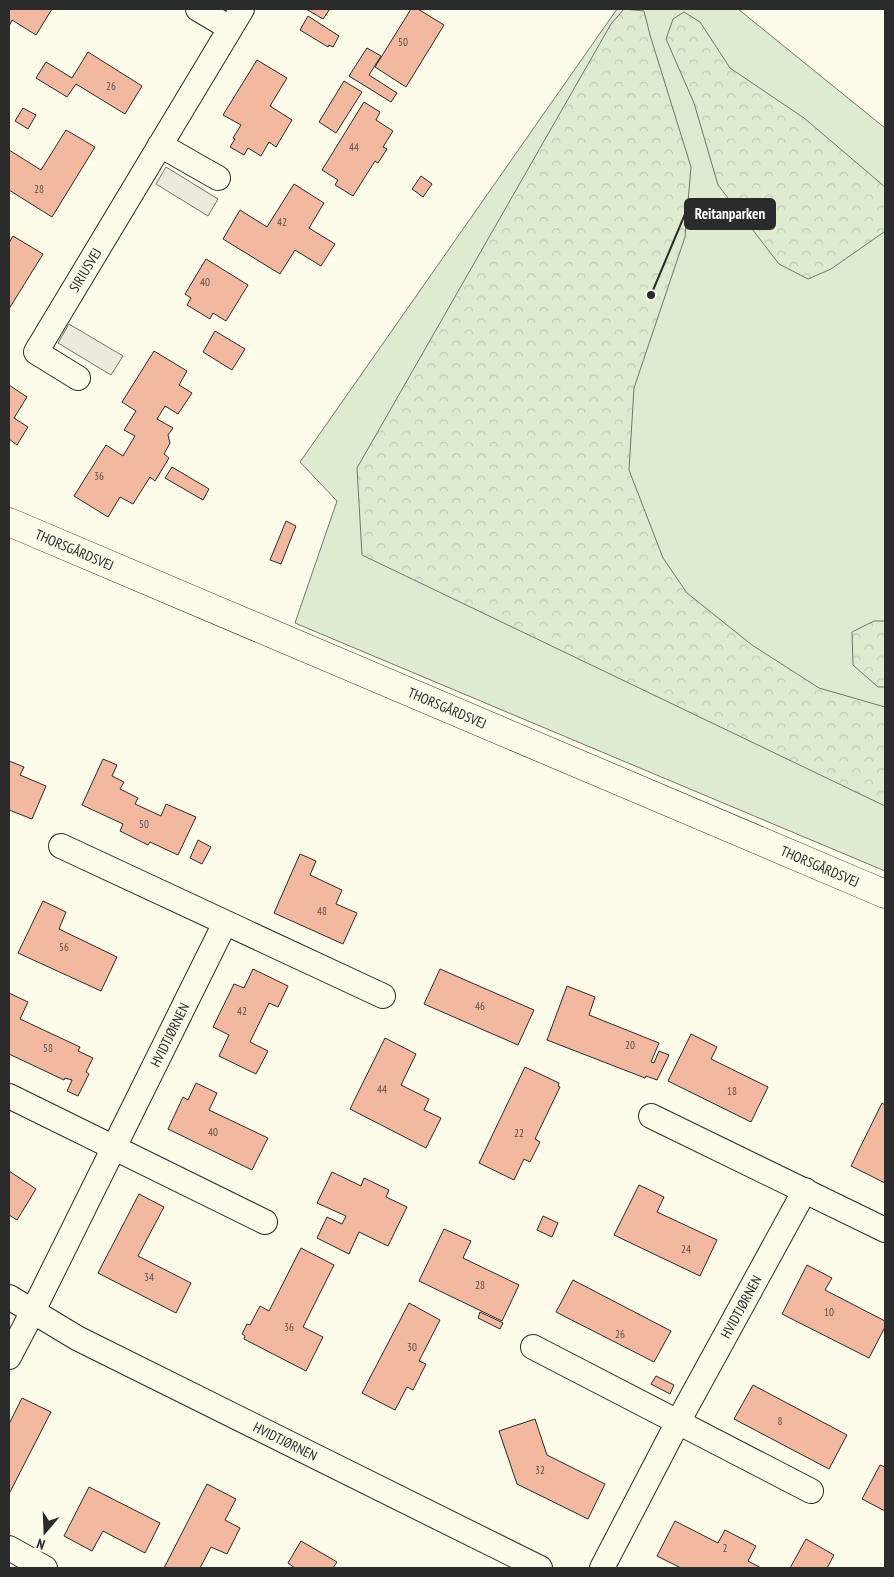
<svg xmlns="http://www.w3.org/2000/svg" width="894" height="1577" font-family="'PT Sans Narrow',sans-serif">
  <defs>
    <pattern id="forest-crowns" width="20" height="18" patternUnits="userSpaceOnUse" patternTransform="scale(1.25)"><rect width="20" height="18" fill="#deebd1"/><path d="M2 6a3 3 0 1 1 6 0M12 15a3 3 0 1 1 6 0" fill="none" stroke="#bfcab4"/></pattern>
  </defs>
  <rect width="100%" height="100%" fill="#fdfbea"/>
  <path fill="#deebd1" stroke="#74746e" d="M 617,9 L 738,9 L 885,128 L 885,871 L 295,623 L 337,501 L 300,462 Z"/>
  <path fill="url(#forest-crowns)" stroke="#74746e" d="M 624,9 L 644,11 L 650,35 L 691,167 L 685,237 L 634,388 L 629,470 L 663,558 L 687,593 L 752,645 L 819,688 L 885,707 L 885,806 L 362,555 L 357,468 L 611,24 Z
    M 684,12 L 700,22 L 730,68 L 804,118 L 885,187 L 885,232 L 884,232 L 831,269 L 808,279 L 779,264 L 718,185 L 694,103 L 666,39 L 673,19 Z
    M 874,621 L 885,621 L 885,687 L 878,687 L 853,665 L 852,632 Z"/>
  <path fill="#eceadb" stroke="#74746e" d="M 166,167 L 218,199 L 208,216 L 156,184 Z
    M 69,324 L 123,356 L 111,375 L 58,343 Z"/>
  <path fill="#f2b8a0" stroke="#2b2b2b" d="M 9,9 L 52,9 L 36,35 L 12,20 L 9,26 Z
    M 306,9 L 330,9 L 323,19 Z
    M 411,9 L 418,9 L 444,25 L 406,87 L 375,67 Z
    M 308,16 L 339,36 L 333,47 L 329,45 L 328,47 L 300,30 Z
    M 367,48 L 381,56 L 369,75 L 397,93 L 391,102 L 349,76 Z
    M 88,52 L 142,86 L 125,114 L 76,84 L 67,97 L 36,78 L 46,62 L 72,78 Z
    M 257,60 L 287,78 L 270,106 L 292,120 L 276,147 L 269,142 L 261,156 L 248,148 L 244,155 L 230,147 L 235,139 L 233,138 L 241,125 L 223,115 Z
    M 344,81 L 362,92 L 336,133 L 319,122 Z
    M 364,102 L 380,112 L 376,120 L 393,131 L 383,147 L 387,149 L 378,163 L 375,161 L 353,196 L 335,185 L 338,180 L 322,170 Z
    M 23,108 L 36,115 L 28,129 L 15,121 Z
    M 66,130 L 95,147 L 52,217 L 9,190 L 9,150 L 41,170 Z
    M 421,176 L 432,184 L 423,197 L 412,189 Z
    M 294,184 L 324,203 L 309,228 L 335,244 L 321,266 L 295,250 L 280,274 L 223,239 L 240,210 L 267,227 Z
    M 13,236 L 43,254 L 9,309 L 9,243 Z
    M 206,259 L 248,285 L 226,321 L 213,313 L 210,319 L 187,305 L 191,298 L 185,294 Z
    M 215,331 L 245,349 L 232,370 L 203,352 Z
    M 154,351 L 187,371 L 179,385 L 192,393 L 178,414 L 165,406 L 157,419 L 173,428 L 168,435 L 170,443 L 164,454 L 169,458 L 155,481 L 150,477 L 133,504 L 120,497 L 108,517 L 74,496 L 106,445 L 123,456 L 135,436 L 124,430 L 136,411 L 122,402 Z
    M 9,385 L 27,397 L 14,418 L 28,427 L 17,445 L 9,439 Z
    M 172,467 L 209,489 L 203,500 L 165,478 Z
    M 286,521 L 296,526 L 281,564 L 270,560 Z
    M 103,759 L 117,765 L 112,776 L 124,782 L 120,789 L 138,798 L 135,804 L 161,816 L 166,804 L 196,817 L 178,855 L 150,842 L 148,845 L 120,831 L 123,824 L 82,805 Z
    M 9,761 L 24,767 L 20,775 L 46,786 L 32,819 L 9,810 Z
    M 198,840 L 211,847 L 202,864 L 190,858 Z
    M 300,854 L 316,861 L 310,875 L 342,890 L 336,904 L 357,913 L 343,944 L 274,913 Z
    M 43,901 L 66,912 L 59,929 L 117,957 L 101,991 L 18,953 Z
    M 253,969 L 288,986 L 278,1007 L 269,1003 L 250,1042 L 268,1051 L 256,1074 L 219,1056 L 229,1035 L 213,1027 L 234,984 L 244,988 Z
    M 440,969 L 534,1010 L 518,1045 L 424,1004 Z
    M 567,986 L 595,997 L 589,1015 L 659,1043 L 651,1062 L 654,1063 L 659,1051 L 669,1055 L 657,1080 L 646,1076 L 645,1078 L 547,1040 Z
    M 9,993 L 28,1002 L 20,1019 L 80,1047 L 78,1051 L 93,1058 L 86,1072 L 89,1074 L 78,1096 L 67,1091 L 72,1080 L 65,1078 L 64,1080 L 9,1054 Z
    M 691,1034 L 717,1047 L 711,1059 L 768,1087 L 751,1122 L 668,1081 Z
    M 385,1038 L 416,1054 L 401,1085 L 429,1099 L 424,1110 L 441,1118 L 426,1148 L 350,1109 Z
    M 525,1067 L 559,1083 L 558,1086 L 560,1087 L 535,1139 L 540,1142 L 530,1162 L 524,1159 L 514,1180 L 479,1163 Z
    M 196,1083 L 217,1093 L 209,1110 L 268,1138 L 252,1170 L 168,1129 L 183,1097 L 188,1100 Z
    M 882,1103 L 885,1105 L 885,1183 L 851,1166 Z
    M 9,1171 L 36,1189 L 17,1220 L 9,1215 Z
    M 332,1172 L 361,1186 L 364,1178 L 389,1190 L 386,1197 L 407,1207 L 388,1246 L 359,1232 L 349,1254 L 317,1238 L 327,1217 L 342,1224 L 346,1216 L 317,1203 Z
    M 639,1185 L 664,1197 L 657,1212 L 717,1240 L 700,1276 L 614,1235 Z
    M 139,1194 L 164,1207 L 138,1256 L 191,1283 L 176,1313 L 98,1273 Z
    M 543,1216 L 558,1223 L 552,1237 L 537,1230 Z
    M 444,1229 L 471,1241 L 463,1258 L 519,1285 L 502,1321 L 419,1281 Z
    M 301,1248 L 334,1265 L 303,1327 L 323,1337 L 306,1371 L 244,1339 L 245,1336 L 242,1334 L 247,1324 L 250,1325 L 260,1306 L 269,1311 Z
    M 807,1265 L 832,1278 L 825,1290 L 885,1321 L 885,1327 L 869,1358 L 782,1314 Z
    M 573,1280 L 671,1331 L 654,1362 L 556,1312 Z
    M 409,1303 L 440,1320 L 419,1361 L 426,1364 L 413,1390 L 407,1387 L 395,1410 L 362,1393 Z
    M 480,1312 L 503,1323 L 500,1329 L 478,1318 Z
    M 656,1376 L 674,1385 L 670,1394 L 651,1384 Z
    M 753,1385 L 847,1435 L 829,1469 L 734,1419 Z
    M 22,1398 L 51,1412 L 9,1494 L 9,1424 Z
    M 535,1419 L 547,1455 L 605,1484 L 588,1519 L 517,1484 L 499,1431 Z
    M 880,1465 L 885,1467 L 885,1511 L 862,1499 Z
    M 207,1484 L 236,1499 L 225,1520 L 240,1528 L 227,1554 L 211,1547 L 200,1568 L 164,1568 Z
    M 89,1487 L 160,1523 L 145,1553 L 103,1531 L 92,1551 L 64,1536 Z
    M 675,1521 L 718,1543 L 725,1530 L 756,1546 L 748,1561 L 761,1568 L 681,1568 L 657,1556 Z
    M 806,1539 L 834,1555 L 827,1568 L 790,1568 Z
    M 301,1541 L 337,1562 L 333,1568 L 295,1568 L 288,1563 Z"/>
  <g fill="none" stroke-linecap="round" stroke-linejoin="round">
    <defs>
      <g id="street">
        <path d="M 198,9 L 230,28"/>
        <path d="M 160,145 L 218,178"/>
        <path id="s1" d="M 78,378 L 36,352 L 242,9"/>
        <path d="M 61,846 L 383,996"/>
        <path d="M 9,1096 L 265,1222"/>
        <path d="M 651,1116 L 885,1230"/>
        <path id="s2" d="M 9,1297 L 77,1338 L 540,1568"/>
        <path d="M 533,1347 L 811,1491"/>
        <path id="s3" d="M 9,1357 L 33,1311 L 225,923"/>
        <path d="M 9,1548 L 45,1568"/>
        <path id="s4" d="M 602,1568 L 678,1422 L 805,1190"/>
      </g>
      <g id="secondary">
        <path id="s5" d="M 9,522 L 885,894"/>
      </g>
    </defs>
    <use href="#street" stroke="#2b2b2b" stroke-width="26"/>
    <use href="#secondary" stroke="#2b2b2b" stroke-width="29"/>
    <use href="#street" stroke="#fdfbea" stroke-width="24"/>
    <use href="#secondary" stroke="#fdfbea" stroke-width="28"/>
  </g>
  <g text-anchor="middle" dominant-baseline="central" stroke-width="4" stroke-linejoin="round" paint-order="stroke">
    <g font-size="11" fill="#5d4e48">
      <text x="403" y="42">50</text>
      <text x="111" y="86">26</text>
      <text x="354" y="147">44</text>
      <text x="39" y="189">28</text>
      <text x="282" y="222">42</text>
      <text x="205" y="282">40</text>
      <text x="99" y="476">36</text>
      <text x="144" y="824">50</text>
      <text x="322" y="911">48</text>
      <text x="64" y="947">56</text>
      <text x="480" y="1006">46</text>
      <text x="242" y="1011">42</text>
      <text x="630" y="1045">20</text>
      <text x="48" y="1048">58</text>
      <text x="382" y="1089">44</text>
      <text x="732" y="1091">18</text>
      <text x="213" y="1132">40</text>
      <text x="519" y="1133">22</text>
      <text x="686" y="1249">24</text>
      <text x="149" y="1277">34</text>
      <text x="480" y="1285">28</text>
      <text x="829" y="1312">10</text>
      <text x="289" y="1327">36</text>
      <text x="620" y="1334">26</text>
      <text x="412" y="1347">30</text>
      <text x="780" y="1421">8</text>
      <text x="540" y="1470">32</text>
      <text x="725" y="1548">2</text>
    </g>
    <g font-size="14" fill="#2b2b2b" stroke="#fdfbea">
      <text stroke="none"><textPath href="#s1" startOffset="145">SIRIUSVEJ</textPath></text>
      <text stroke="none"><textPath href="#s5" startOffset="71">THORSGÅRDSVEJ</textPath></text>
      <text stroke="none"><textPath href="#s5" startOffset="476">THORSGÅRDSVEJ</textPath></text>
      <text stroke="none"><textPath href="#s5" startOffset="881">THORSGÅRDSVEJ</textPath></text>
      <text stroke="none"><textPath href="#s3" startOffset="360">HVIDTJØRNEN</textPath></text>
      <text stroke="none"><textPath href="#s4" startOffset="296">HVIDTJØRNEN</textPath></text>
      <text stroke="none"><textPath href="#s2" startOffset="312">HVIDTJØRNEN</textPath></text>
    </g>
  </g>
  <path fill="none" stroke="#2b2b2b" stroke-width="2" d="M651 295L685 214"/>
  <circle fill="#2b2b2b" stroke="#fdfbea" stroke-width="2" cx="651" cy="295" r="5"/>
  <rect fill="#2b2b2b" stroke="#2b2b2b" stroke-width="2" x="685" y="199" width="90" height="30" rx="5"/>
  <g font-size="15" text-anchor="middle" font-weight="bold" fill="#fff">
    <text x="730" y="219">Reitanparken</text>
  </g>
  <rect width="894" height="1577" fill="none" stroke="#2b2b2b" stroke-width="20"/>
  <g transform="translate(45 1532) rotate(199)" stroke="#fdfbea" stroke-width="4" paint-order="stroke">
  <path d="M0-4L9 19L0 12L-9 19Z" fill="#2b2b2b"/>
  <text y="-8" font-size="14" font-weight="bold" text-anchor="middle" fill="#2b2b2b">N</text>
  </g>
</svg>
